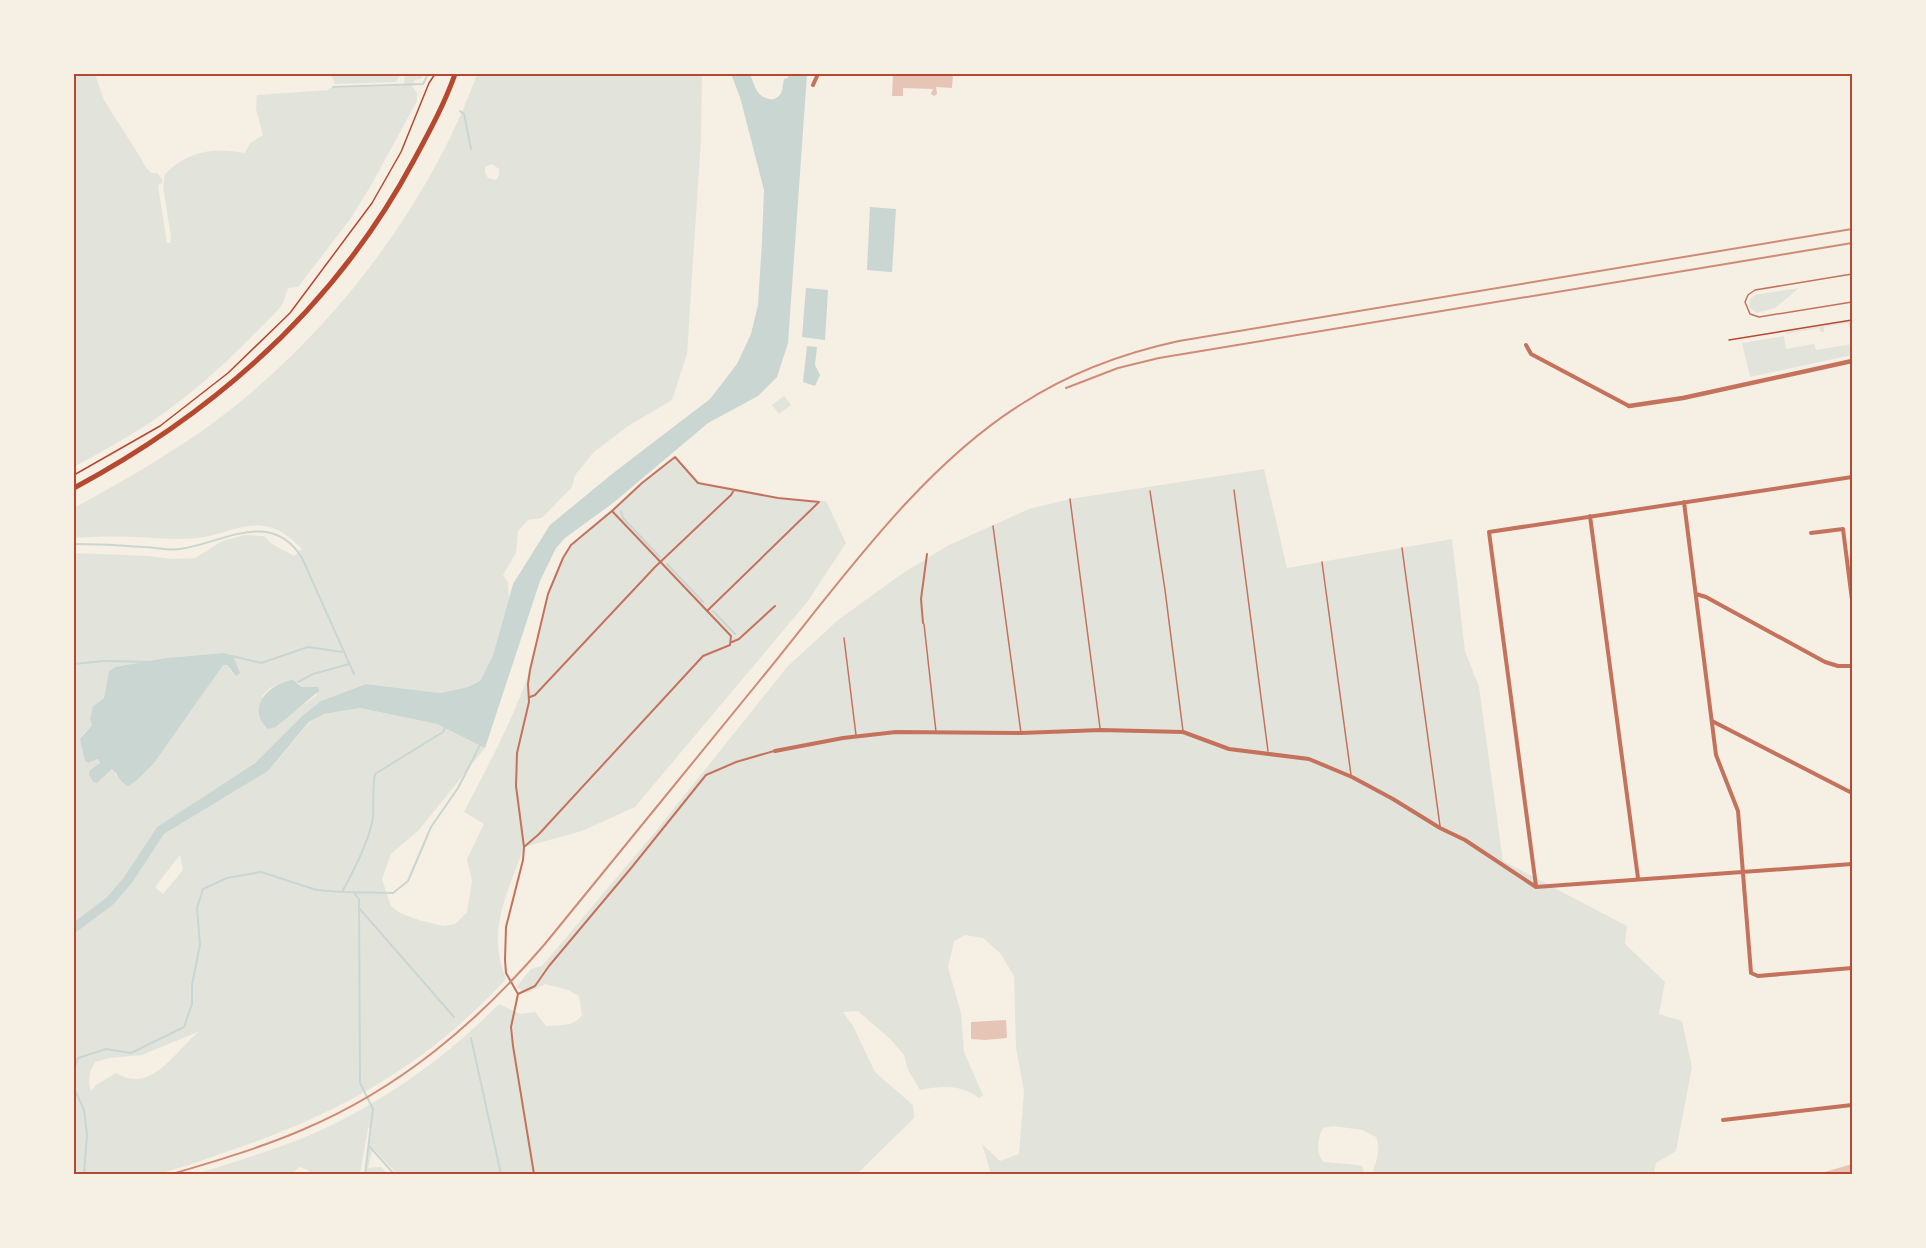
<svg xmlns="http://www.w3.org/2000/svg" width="1926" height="1248" font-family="'Asap Condensed',sans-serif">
  <rect width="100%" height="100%" fill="#f6efe4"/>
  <path fill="#e2e4dc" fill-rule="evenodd" d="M 74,74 L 95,74 L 104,100 L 142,160 L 144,165 L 151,173 L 157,173 L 162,179 L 162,183 L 158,185 L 167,243 L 170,243 L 171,237 L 163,187 L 165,174 C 187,151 214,147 245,153 L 250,143 L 263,135 L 256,109 L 257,95 L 328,90 L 330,88 L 400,86 L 404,85 L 405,74 L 424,74 L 421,79 L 415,80 L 412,86 L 417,93 L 417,101 L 373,182 L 351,218 L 298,287 L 288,288 L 283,303 L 277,311 C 245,344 213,376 176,404 C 144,429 108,448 74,467 Z
    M 331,74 L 400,74 L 396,82 L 335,84 Z
    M 477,74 L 702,74 L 701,139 L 687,354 L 672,400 L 628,426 L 594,452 L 575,475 L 572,487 L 542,518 L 528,520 L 518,531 L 516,553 L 503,575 L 508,582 L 509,598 L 493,655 L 480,681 L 468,687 L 440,693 L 366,684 L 321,701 L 303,715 L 255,763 L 157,827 L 124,877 L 107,897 L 74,922 L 74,553 L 149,556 L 172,559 L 195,558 L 222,541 L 245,535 L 264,536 L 272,544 L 294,556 L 302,549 C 290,537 280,528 263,526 C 242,523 224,534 204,537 C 181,541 157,538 134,537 C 114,536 94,537 74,538 L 74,508 C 116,485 158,461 199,433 C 320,348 427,213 477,74 ZM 492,164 L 499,169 L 499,175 L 496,180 L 488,178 L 485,173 L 485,167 ZM 224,653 L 233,674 L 227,665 L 223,665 L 116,776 L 115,771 L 112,769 L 97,783 L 93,782 L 89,775 L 100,764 L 98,759 L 89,763 L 83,734 L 92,725 L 90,719 L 93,706 L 104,698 L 109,671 L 166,658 ZM 286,681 L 298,682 L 302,687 L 314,687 L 317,695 L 293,712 L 277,727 L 262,696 L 270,688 Z
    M 1799,288 L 1775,308 L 1756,313 L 1749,307 L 1750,299 L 1755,295 Z
    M 1852,321 L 1852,327 L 1849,327 L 1848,323 L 1824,327 L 1824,332 L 1821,332 L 1819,328 L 1786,334 L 1786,332 Z
    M 1784,336 L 1786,349 L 1814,344 L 1816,350 L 1852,344 L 1852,355 L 1750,377 L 1742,343 Z
    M 784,396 L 791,405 L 779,414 L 772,405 Z
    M 675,457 L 698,483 L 778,498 L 826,501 L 846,543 L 808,601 L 635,807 L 582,831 L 524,847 C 508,893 486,929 506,979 C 426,1066 337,1115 226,1152 C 203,1160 179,1169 156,1174 C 147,1176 137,1174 128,1174 C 110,1174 92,1174 74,1174 L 74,934 L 114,904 L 132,883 L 164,834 L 268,771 L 310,722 L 324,714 L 360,708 L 437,724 L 485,748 L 419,830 L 391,854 L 382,879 L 391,906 L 400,913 L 419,920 L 443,926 L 455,924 L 467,912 L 472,881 L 467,859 L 484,824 L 464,812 C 488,765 514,719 530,669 C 544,622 546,569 583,533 ZM 180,855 L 183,870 L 163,894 L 155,887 ZM 200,1031 C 181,1045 160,1080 135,1079 C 128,1079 122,1076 116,1073 L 96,1085 L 91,1091 C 88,1079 89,1073 95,1062 L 109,1058 L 142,1055 Z
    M 1264,469 L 1287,568 L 1452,539 L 1465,651 L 1479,687 L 1503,861 L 1627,926 L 1625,944 L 1665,982 L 1659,1014 L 1682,1021 L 1692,1067 L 1676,1151 L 1656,1163 L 1654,1174 L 991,1174 L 982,1144 L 1000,1161 L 1019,1154 L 1024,1091 L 1016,1048 L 1014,976 L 1000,953 L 983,938 L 965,935 L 954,941 L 948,967 L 961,1013 L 964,1052 L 983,1095 L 979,1098 C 960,1084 942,1086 920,1090 L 908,1070 L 904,1055 L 890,1039 L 858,1011 L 843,1012 L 853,1026 L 875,1072 L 913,1105 L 914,1118 L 857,1174 L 397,1174 L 373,1148 L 368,1168 L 381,1167 L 388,1174 L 365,1174 L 372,1127 L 368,1128 L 360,1174 L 310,1174 L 308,1170 L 299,1167 L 294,1172 L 296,1174 L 196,1174 C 237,1161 278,1149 317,1132 C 385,1101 447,1057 499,1004 L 520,1014 L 535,1012 L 546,1026 C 559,1025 574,1027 582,1015 L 579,996 L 568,990 L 545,984 L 527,993 L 516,987 L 531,969 L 542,966 L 655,832 L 787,667 L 838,620 L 903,573 L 949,545 L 1029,509 L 1070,499 ZM 1334,1126 L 1362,1130 L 1376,1137 C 1381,1149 1377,1160 1372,1173 L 1364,1172 L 1362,1166 L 1358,1165 L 1323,1162 C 1316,1152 1317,1139 1323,1128 Z"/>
  <path fill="#c9d6d2" d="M 731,74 L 750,74 C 752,79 754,86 757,91 C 763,100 776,103 781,93 C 783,89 783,83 784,79 L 788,78 L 788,74 L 807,74 L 788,343 L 777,377 L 758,396 L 708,423 L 613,503 L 565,538 L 556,548 L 540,581 L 485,748 L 437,724 L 360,708 L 324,714 L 309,722 L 268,771 L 164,834 L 132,883 L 114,904 L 74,934 L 74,922 L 107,897 L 124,877 L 157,827 L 255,763 L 303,715 L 321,701 L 366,684 L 440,693 L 468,687 L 480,681 L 493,655 L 513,584 L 550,525 L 612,474 L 710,399 L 737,364 L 751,334 L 758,305 L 762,242 L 764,190 L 740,97 Z
    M 870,207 L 896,209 L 892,272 L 867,270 Z
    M 806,288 L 828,290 L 825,340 L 802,337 Z
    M 807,346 L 817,347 L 815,365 L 820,375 L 815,386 L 803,382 Z
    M 224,653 L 233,656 L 240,673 L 236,676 L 227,665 L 223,665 L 154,763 L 137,780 L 128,786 C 118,781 118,773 112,769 L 97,783 L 93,782 L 89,775 L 90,770 L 100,763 L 98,759 L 88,763 L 85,761 L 80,739 L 92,725 L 90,719 L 93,706 L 104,698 L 109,671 L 116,667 L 166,658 Z
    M 293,680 L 302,687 L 318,687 L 319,691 L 276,727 L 268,729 C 245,708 269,683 293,680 Z"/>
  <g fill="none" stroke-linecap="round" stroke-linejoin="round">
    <path stroke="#c9d6d2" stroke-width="2" d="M 333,87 L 423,84 L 428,74
      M 460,111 L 464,114 L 471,149
      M 621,511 L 623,518 L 660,557
      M 74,544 C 97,544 120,545 143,547 C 155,547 168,551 180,549 C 223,543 271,508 302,558 L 354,674
      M 667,564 L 703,602
      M 713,611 L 735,634
      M 232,656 L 261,663 L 308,647 L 342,652
      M 74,664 L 104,661 L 152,662
      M 298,682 L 313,674 L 349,664
      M 342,892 L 393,893 L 408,881 L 431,827 L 458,788 L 480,745
      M 355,894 L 359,899 L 360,1083 L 373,1109 L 365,1174
      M 359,908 L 454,1017
      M 471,1038 L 501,1174
      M 74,1070 L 78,1058 L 106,1049 L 131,1053 L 184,1027 L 192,1004 L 192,985 L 200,945 L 197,908 L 203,889 L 227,878 L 261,872 L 317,890 L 342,892 C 353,872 370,840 373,817 C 374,803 372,789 375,774 L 443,732 L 445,728
      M 74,1088 L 84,1110 L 87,1135 L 84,1174
      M 370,1147 L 394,1174"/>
  </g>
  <path fill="#e6c5b7" d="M 893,74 L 953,74 L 952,88 L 936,87 L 937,94 L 934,96 L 931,94 L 933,89 L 903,88 L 903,96 L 892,96 Z
    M 1006,1020 L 1007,1038 L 985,1040 L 971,1039 L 971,1022 Z
    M 1852,1164 L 1852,1174 L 1818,1174 Z"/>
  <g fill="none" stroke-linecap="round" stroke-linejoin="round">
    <path stroke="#b5482f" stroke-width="1.5" d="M 1729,340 L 1852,320
      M 74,475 L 160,426 L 228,373 L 290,313 L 372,203 L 401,152 L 429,83 L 435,74"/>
    <path stroke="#c5725c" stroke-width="1.5" d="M 1852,274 L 1755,290 L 1748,295 L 1745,302 L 1750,314 L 1759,317 L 1852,302
      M 1234,490 L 1268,751
      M 1150,491 L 1165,590 L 1183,731
      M 1070,499 L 1100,728
      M 993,526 L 1021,733
      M 1402,548 L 1440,826
      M 1322,562 L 1351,775
      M 924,624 L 936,732
      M 844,638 L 856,735"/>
    <path stroke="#c5725c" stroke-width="2" d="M 707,611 L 819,502
      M 923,623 L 921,599 L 927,554
      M 732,642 L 739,639 L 775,606
      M 530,697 L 535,695 L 655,567 L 731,495 L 734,490
      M 524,847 L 539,834 L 703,656 L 730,645 L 731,636 L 612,511
      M 518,994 L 535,986 L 549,966 L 632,867 L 706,775 L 736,762 L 774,751
      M 534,1174 L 513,1046 L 511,1027 L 518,994 L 506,973 L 505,960 L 506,927 L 523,860 L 524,847 L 516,786 L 517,753 L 529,702 L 528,684 L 530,670 L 548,594 L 563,558 L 571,545 L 612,511 L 642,483 L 675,457 L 698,483 L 778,498 L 819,502"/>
    <path stroke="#c5725c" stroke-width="4" d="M 813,85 L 818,74
      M 1526,345 L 1531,354 L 1629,406
      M 1684,502 L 1716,755 L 1738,811 L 1751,973 L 1758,976 L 1852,968
      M 1590,516 L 1638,878
      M 1811,533 L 1843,529 L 1852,600
      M 1696,594 L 1706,597 L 1825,662 L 1838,666 L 1852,666
      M 1712,721 L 1852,793
      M 775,751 L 843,738 L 896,732 L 1021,733 L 1101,730 L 1183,732 L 1229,749 L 1309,759 L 1352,777 L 1393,799 L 1440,828 L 1465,840 L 1536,887
      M 1536,886 L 1489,532 L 1852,477
      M 1536,887 L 1852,864
      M 1723,1120 L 1852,1105"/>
    <path stroke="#c5725c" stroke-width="4.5" d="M 1629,406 L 1683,398 L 1852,361"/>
    <path stroke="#b5482f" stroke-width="5" d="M 74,488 C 217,411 337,304 414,160 C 429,132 445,103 455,74"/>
    <path stroke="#cf8b77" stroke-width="2" d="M 1066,388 L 1118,368 L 1159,358 L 1852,243
      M 172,1174 C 216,1161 260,1148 302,1130 C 399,1089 476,1024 544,945 C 618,855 691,764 765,674 C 840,582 919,469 1020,405 C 1069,373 1123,353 1179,341 L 1852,229"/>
  </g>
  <rect width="1926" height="1248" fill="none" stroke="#f6efe4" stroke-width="150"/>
  <rect x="75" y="75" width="1776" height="1098" fill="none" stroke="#b5482f" stroke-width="2"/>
</svg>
